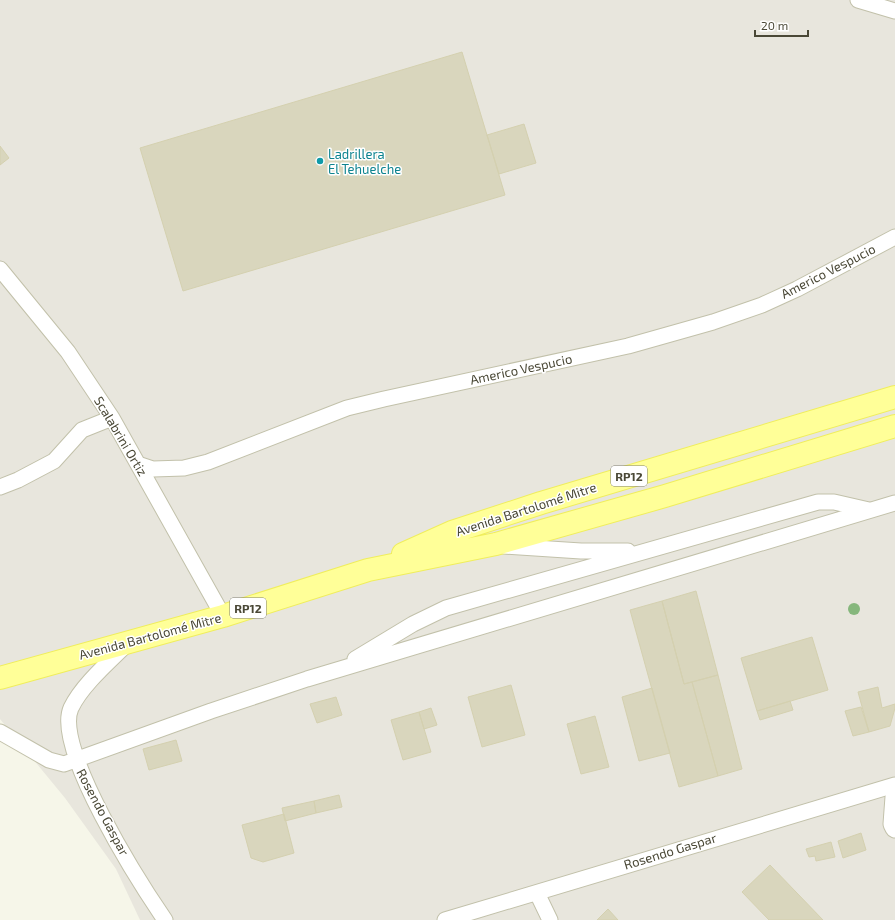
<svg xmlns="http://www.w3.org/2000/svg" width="895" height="920" font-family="'Exo 2',sans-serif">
  <rect width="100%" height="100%" fill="#f6f6e9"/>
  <path fill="#e8e6dd" d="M 0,0 L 895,0 L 895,920 L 140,920 L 116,869 L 65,798 L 0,719 Z"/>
  <path fill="#d9d6bd" stroke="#d4d0af" d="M 462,52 L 505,195 L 183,291 L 140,148 Z
    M 524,124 L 536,163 L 499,174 L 487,135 Z
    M 0,146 L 9,158 L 0,165 Z
    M 696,591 L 718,675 L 684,684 L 662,601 Z
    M 662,601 L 684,684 L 692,682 L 718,776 L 679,787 L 630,610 Z
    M 812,637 L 828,690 L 757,711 L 741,658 Z
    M 718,675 L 742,769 L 718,776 L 692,682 Z
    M 511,685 L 525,735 L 482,747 L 468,697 Z
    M 878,687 L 882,708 L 895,704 L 895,708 L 890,726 L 869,732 L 858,692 Z
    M 652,688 L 670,753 L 639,761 L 622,697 Z
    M 336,697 L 342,715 L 317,723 L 310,704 Z
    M 790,701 L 793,710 L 760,720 L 757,711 Z
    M 861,707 L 869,732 L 853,736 L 845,711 Z
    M 431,708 L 437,725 L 424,729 L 419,712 Z
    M 419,712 L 431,752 L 403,760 L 391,720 Z
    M 595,716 L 609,767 L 581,774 L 567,724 Z
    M 176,740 L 182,761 L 149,770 L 143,749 Z
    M 339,795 L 342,807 L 316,813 L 314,801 Z
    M 314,801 L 316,813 L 285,821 L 282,808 Z
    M 284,814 L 294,853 L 263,862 L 251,858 L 242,825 Z
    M 861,833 L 866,850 L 843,858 L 838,841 Z
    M 831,842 L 835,857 L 816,861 L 815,856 L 809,857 L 806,849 Z
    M 770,865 L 823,920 L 769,920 L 742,892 Z
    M 608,909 L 618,920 L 597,920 Z"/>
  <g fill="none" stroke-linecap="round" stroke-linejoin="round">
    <defs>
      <path id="minor" d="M 858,0 L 895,11
        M 0,269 L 68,352 L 112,418 L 223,616
        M 138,464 L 153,469 L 184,468 L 208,462 L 347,408 L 384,399 L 628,346 L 713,322 L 762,305 L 797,289 L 895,237
        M 0,487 L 18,480 L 54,461 L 82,430 L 112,418
        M 504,546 L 581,551 L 628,551
        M 127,644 C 109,662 82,685 71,708 C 53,748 141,885 165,920
        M 355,659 L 413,624 L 446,608 L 818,502 L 834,502 L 869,510
        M 0,732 L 49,760 L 64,764 L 211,711 L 307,679 L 895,503
        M 537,893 L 550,920
        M 445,920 L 895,785"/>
      <path id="tertiary" d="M 895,797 L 893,824 L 895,828"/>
      <path id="primary" d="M 403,554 L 452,532 L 541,503 L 895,397
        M 0,678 L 223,616 L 368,570 L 496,544 L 665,496 L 895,426"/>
    </defs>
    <use href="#minor" stroke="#c2c1aa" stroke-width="17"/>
    <use href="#tertiary" stroke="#c2c1aa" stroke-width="21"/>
    <use href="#primary" stroke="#f0ee5d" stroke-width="24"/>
    <use href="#minor" stroke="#fff" stroke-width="15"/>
    <use href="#tertiary" stroke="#fff" stroke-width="19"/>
    <use href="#primary" stroke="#ffff98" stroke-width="22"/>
  </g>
  <circle fill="#86b77c" cx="854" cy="609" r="6"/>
  <circle fill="#0f9aa8" stroke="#fff" stroke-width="1.5" cx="320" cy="161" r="4"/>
  <g text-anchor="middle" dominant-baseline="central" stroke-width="3" stroke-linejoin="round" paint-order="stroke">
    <g fill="#fff" stroke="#807f72" stroke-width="1">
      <rect x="611" y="466" width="36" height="20" rx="3"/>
      <rect x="230" y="598" width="36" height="20" rx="3"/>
    </g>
    <g font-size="12" font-weight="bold" fill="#4a4836">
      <text x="629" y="476">RP12</text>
      <text x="248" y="608">RP12</text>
    </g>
    <g font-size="13" fill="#0d838f" stroke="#fff" text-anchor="start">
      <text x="328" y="154">Ladrillera<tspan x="328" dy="15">El Tehuelche</tspan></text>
    </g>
    <g font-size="13" fill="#4a4836" stroke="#fff">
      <text transform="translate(828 271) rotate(-27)">Americo Vespucio</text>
      <text transform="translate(521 369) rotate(-12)">Americo Vespucio</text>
      <text transform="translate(121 436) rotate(59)">Scalabrini Ortiz</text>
      <text transform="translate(526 509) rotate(-18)">Avenida Bartolomé Mitre</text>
      <text transform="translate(150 636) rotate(-15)">Avenida Bartolomé Mitre</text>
      <text transform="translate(103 812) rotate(62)">Rosendo Gaspar</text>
      <text transform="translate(670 851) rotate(-17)">Rosendo Gaspar</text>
    </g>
  </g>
  <path d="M755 30v6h53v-6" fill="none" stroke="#4a4836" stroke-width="2"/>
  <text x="761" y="30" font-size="12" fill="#4a4836" stroke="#ffffff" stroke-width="3" paint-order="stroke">20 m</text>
</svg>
